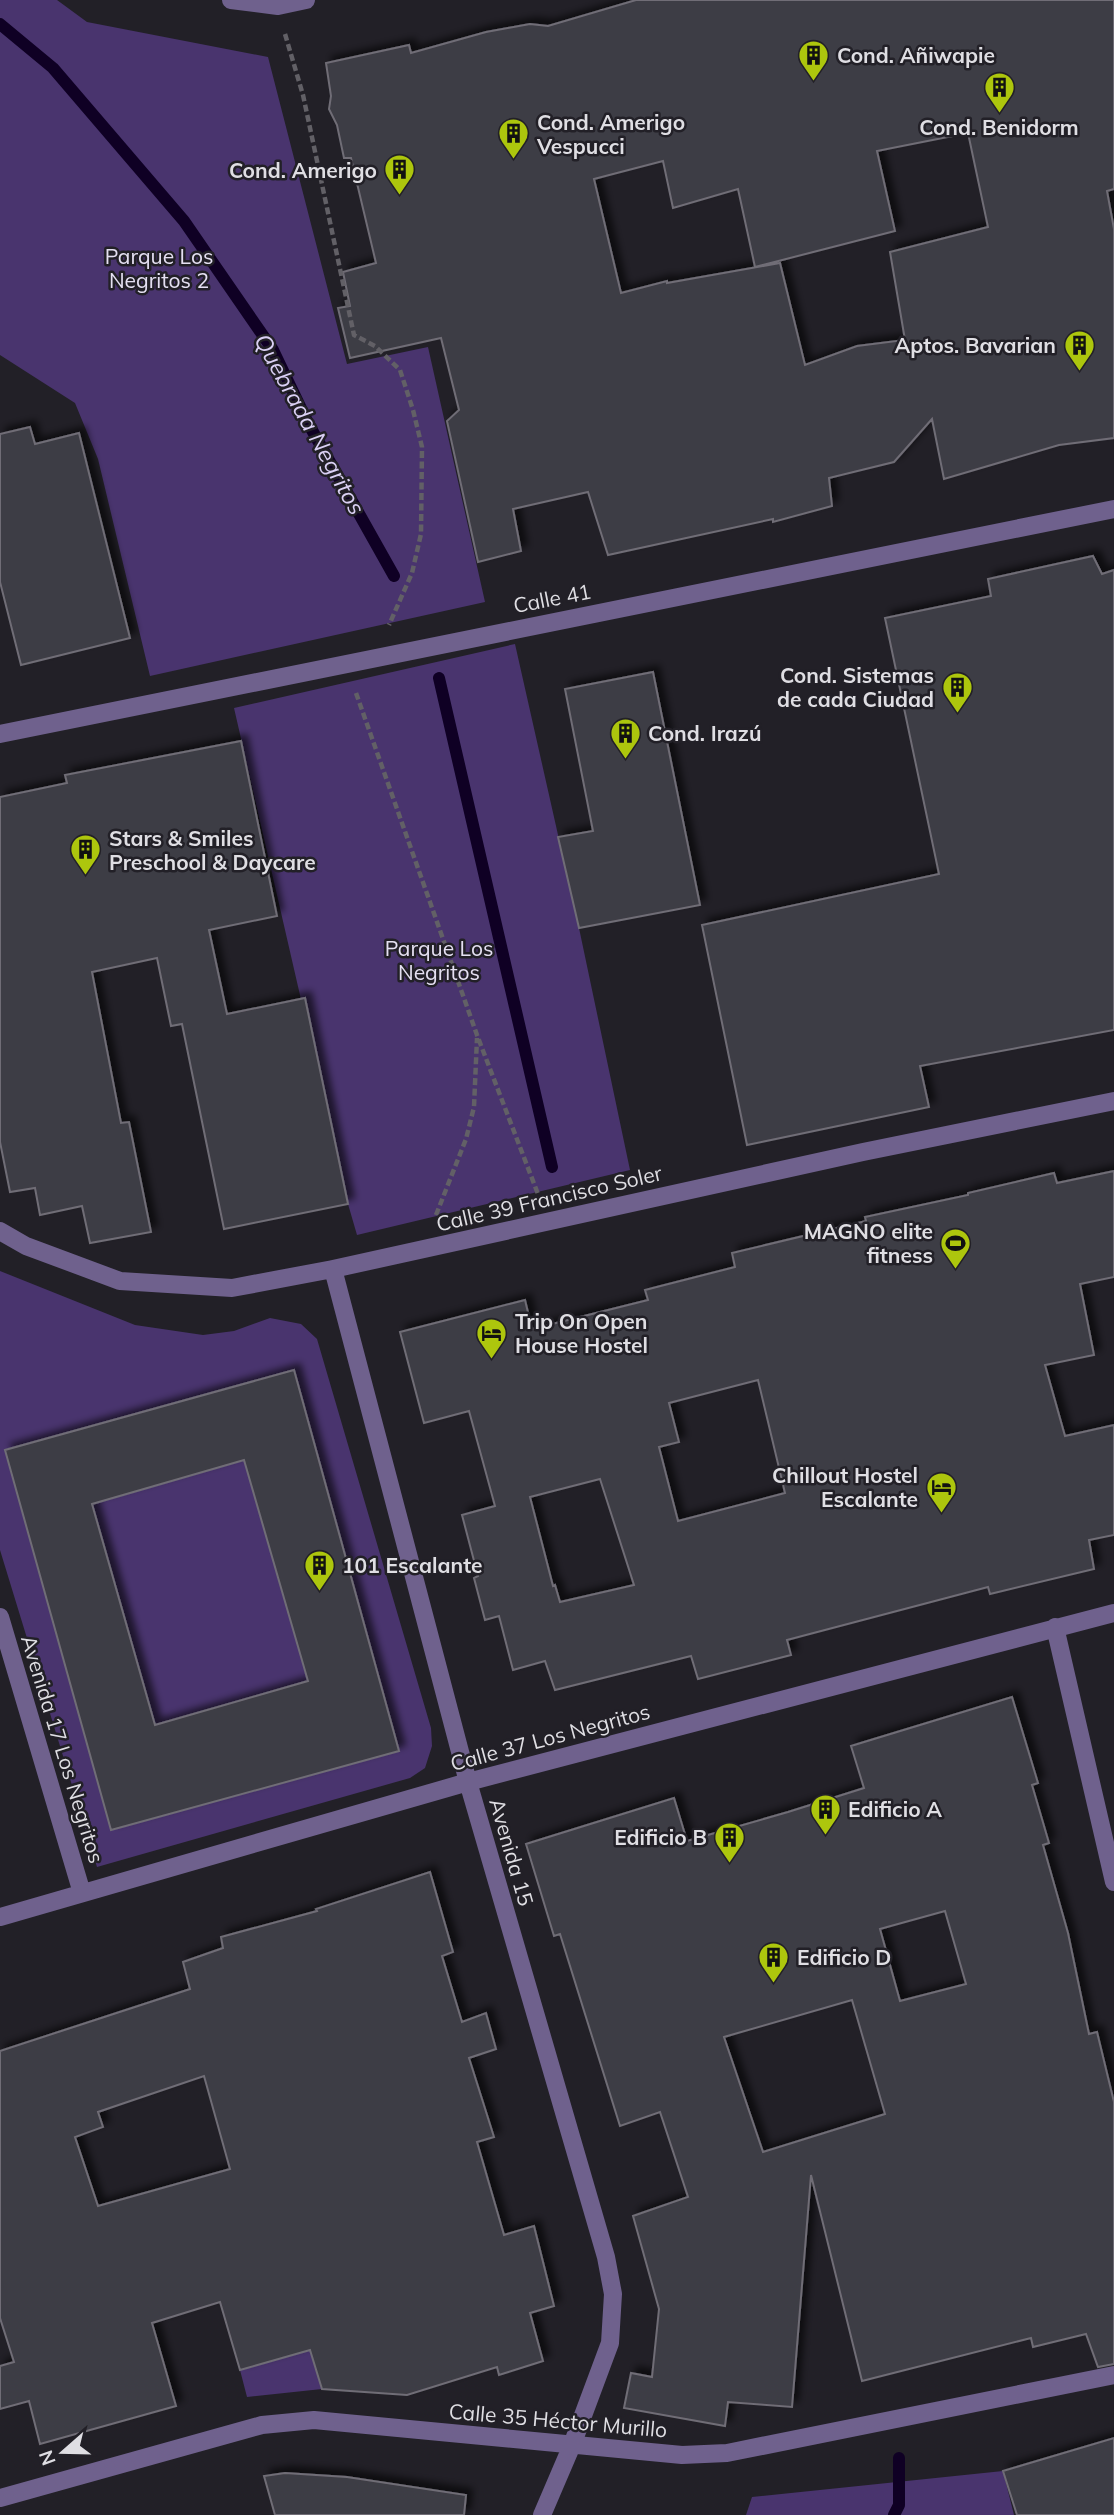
<svg xmlns="http://www.w3.org/2000/svg" width="1114" height="2515" font-family="Mulish,sans-serif">
  <defs>
    <filter id="shadow"><feDropShadow dx="6" dy="-6" stdDeviation="3.5" flood-color="#0009"/></filter>
  </defs>
  <rect width="100%" height="100%" fill="#222027"/>
  <path fill="#49346e" d="M 0,0 L 57,0 L 87,22 L 268,57 L 347,364 L 428,347 L 485,602 L 150,676 L 98,459 L 75,403 L 0,355 Z
    M 515,644 L 579,928 L 630,1170 L 357,1235 L 348,1204 L 234,708 Z
    M 0,1271 L 135,1325 L 203,1335 L 234,1331 L 270,1318 L 301,1324 L 317,1339 L 431,1728 L 432,1746 L 425,1768 L 410,1778 L 97,1867 L 0,1550 Z
    M 310,2350 L 322,2389 L 247,2397 L 240,2370 Z
    M 1003,2471 L 1014,2515 L 746,2515 L 752,2497 Z"/>
  <g fill="none" stroke-linecap="round" stroke-linejoin="round">
    <path stroke="#0f0024" stroke-width="12" d="M 0,24 L 53,68 L 184,221 L 273,350 L 308,423 L 394,576
      M 439,678 L 552,1167
      M 894,2515 L 899,2505 L 899,2458"/>
  </g>
  <path fill="#3e3c44" stroke="#6f6d76" stroke-width="2" fill-rule="evenodd" filter="url(#shadow)" d="M 636,0 L 1114,0 L 1114,189 L 1107,191 L 1114,229 L 1114,438 L 1059,445 L 944,479 L 932,419 L 894,462 L 829,478 L 832,506 L 773,522 L 773,519 L 608,555 L 588,492 L 513,509 L 521,551 L 478,562 L 447,421 L 459,410 L 441,338 L 350,358 L 338,308 L 350,306 L 343,272 L 376,263 L 351,158 L 344,158 L 337,125 L 329,109 L 331,96 L 326,63 L 409,45 L 411,53 L 486,32 L 530,24 L 548,26 ZM 968,133 L 988,227 L 890,252 L 905,340 L 857,346 L 805,365 L 780,263 L 667,283 L 667,281 L 621,293 L 594,179 L 663,161 L 673,208 L 738,189 L 755,267 L 895,231 L 877,151 Z
    M 30,427 L 35,444 L 79,433 L 130,638 L 21,665 L 0,582 L 0,434 Z
    M 1093,556 L 1102,574 L 1114,570 L 1114,1030 L 920,1066 L 929,1107 L 747,1145 L 702,925 L 939,874 L 885,618 L 991,596 L 988,579 Z
    M 653,672 L 700,905 L 579,928 L 558,837 L 593,831 L 565,689 Z
    M 241,741 L 277,916 L 209,930 L 227,1014 L 305,998 L 348,1204 L 224,1229 L 182,1024 L 171,1026 L 157,958 L 92,972 L 121,1123 L 129,1122 L 151,1232 L 90,1243 L 82,1206 L 40,1215 L 35,1188 L 10,1192 L 0,1142 L 0,797 L 67,783 L 65,775 Z
    M 1114,1171 L 1114,1277 L 1080,1284 L 1094,1355 L 1045,1365 L 1065,1436 L 1114,1425 L 1114,1535 L 1089,1540 L 1094,1569 L 990,1594 L 988,1587 L 787,1640 L 791,1655 L 698,1679 L 691,1656 L 555,1690 L 545,1661 L 513,1670 L 499,1616 L 485,1620 L 474,1578 L 478,1576 L 462,1515 L 495,1506 L 469,1411 L 424,1423 L 400,1332 L 525,1300 L 532,1329 L 648,1300 L 645,1290 L 735,1267 L 732,1253 L 866,1221 L 865,1217 L 968,1195 L 968,1193 L 1054,1173 L 1057,1183 ZM 758,1380 L 785,1493 L 678,1521 L 659,1447 L 679,1442 L 669,1403 ZM 600,1479 L 634,1585 L 560,1602 L 555,1585 L 553,1586 L 530,1497 Z
    M 294,1370 L 399,1751 L 111,1830 L 5,1450 ZM 244,1460 L 308,1681 L 155,1725 L 92,1504 Z
    M 1012,1697 L 1038,1783 L 1032,1785 L 1049,1843 L 1043,1845 L 1068,1933 L 1089,2034 L 1097,2032 L 1114,2102 L 1114,2364 L 1098,2367 L 1086,2334 L 1033,2347 L 1031,2338 L 862,2381 L 811,2175 L 792,2407 L 728,2402 L 725,2426 L 624,2408 L 631,2373 L 652,2377 L 659,2309 L 633,2216 L 688,2197 L 660,2112 L 620,2126 L 560,1934 L 554,1936 L 526,1844 L 674,1798 L 687,1841 L 788,1812 L 864,1788 L 851,1746 ZM 945,1911 L 966,1984 L 900,2001 L 880,1929 ZM 852,2000 L 885,2114 L 763,2152 L 724,2037 Z
    M 430,1872 L 453,1952 L 442,1956 L 462,2022 L 486,2013 L 496,2049 L 469,2058 L 494,2137 L 477,2142 L 504,2235 L 534,2226 L 554,2306 L 530,2313 L 543,2361 L 499,2375 L 497,2367 L 407,2395 L 322,2389 L 310,2350 L 240,2370 L 220,2302 L 152,2323 L 176,2406 L 40,2444 L 29,2401 L 0,2409 L 0,2366 L 14,2362 L 0,2318 L 0,2051 L 190,1989 L 183,1962 L 223,1948 L 221,1937 L 317,1911 L 316,1909 ZM 204,2076 L 230,2169 L 98,2206 L 75,2137 L 103,2127 L 98,2112 Z
    M 1114,2438 L 1114,2515 L 1017,2515 L 1003,2471 Z
    M 285,2473 L 347,2477 L 466,2495 L 464,2515 L 275,2515 L 264,2476 Z"/>
  <g fill="none" stroke-linecap="round" stroke-linejoin="round">
    <path stroke="#626066" stroke-width="4.5" stroke-dasharray="7 3.5" stroke-linecap="butt" d="M 285,34 L 303,95 L 354,335 L 375,346 L 400,370 L 413,410 L 422,447 L 421,534 L 412,573 L 389,625
      M 356,693 L 477,1035 L 538,1194
      M 436,1215 L 466,1139 L 474,1107 L 477,1038"/>
    <path stroke="#6f618d" stroke-width="18" d="M 231,0 L 278,6 L 306,0
      M 0,734 L 1114,509
      M 0,1231 L 26,1246 L 120,1281 L 232,1288 L 333,1269 L 863,1152 L 1114,1101
      M 333,1269 L 468,1782 L 606,2257 L 613,2294 L 610,2343 L 572,2445 L 542,2515
      M 0,1617 L 82,1893
      M 1055,1627 L 1114,1882
      M 0,1917 L 468,1782 L 1114,1613
      M 0,2498 L 262,2425 L 314,2420 L 682,2455 L 727,2453 L 1114,2375"/>
  </g>
  <defs>
    <symbol id="building-pin" viewBox="-11 -11 22 30"><path d="M0 17L-7.5 6A9.5 9.5 0 1 1 7.5 6Z" fill="#adc60d" stroke="#222027"/><path d="M-4-6H4V6H1V3H-1V6H-4ZM-2.5-4.3h1.7v1.8h-1.7ZM.8-4.3h1.7v1.8H.8ZM-2.5-1h1.7V.8h-1.7ZM.8-1h1.7V.8H.8Z" fill="#111"/></symbol>
    <symbol id="stadium-pin" viewBox="-11 -11 22 30"><path d="M0 17L-7.5 6A9.5 9.5 0 1 1 7.5 6Z" fill="#adc60d" stroke="#222027"/><path d="M0-5a6.5 5 0 1 0 0 10a6.5 5 0 1 0 0-10ZM-3.5-1.8h7v3.6h-7Z" fill="#111"/></symbol>
    <symbol id="hotel-pin" viewBox="-11 -11 22 30"><path d="M0 17L-7.5 6A9.5 9.5 0 1 1 7.5 6Z" fill="#adc60d" stroke="#222027"/><path d="M-6-4.5h1.5V1H6V5H4.5V3h-9V5H-6ZM-4 0a1.8 1.8 0 1 1 3.6 0ZM.5 0V-2.5h3Q6-2.5 6 0Z" fill="#111"/></symbol>
  </defs>
  <g fill-rule="evenodd">
    <use href="#building-pin" x="796" y="38" width="35" height="47"/>
    <use href="#building-pin" x="982" y="70" width="35" height="47"/>
    <use href="#building-pin" x="496" y="116" width="35" height="47"/>
    <use href="#building-pin" x="382" y="152" width="35" height="47"/>
    <use href="#building-pin" x="1062" y="328" width="35" height="47"/>
    <use href="#building-pin" x="940" y="670" width="35" height="47"/>
    <use href="#building-pin" x="608" y="716" width="35" height="47"/>
    <use href="#building-pin" x="68" y="832" width="35" height="47"/>
    <use href="#stadium-pin" x="938" y="1226" width="35" height="47"/>
    <use href="#hotel-pin" x="474" y="1316" width="35" height="47"/>
    <use href="#hotel-pin" x="924" y="1470" width="35" height="47"/>
    <use href="#building-pin" x="302" y="1548" width="35" height="47"/>
    <use href="#building-pin" x="808" y="1792" width="35" height="47"/>
    <use href="#building-pin" x="712" y="1820" width="35" height="47"/>
    <use href="#building-pin" x="756" y="1940" width="35" height="47"/>
  </g>
  <g text-anchor="middle" dominant-baseline="central" stroke-width="5" stroke-linejoin="round" paint-order="stroke">
    <g font-size="21" font-weight="bold" fill="#dfdee3" stroke="#222027" text-anchor="start">
      <text x="837" y="55">Cond. Añiwapie</text>
      <text x="537" y="122">Cond. Amerigo<tspan x="537" dy="24">Vespucci</tspan></text>
      <text x="999" y="127" text-anchor="middle">Cond. Benidorm</text>
      <text x="377" y="170" text-anchor="end">Cond. Amerigo</text>
      <text x="1056" y="345" text-anchor="end">Aptos. Bavarian</text>
      <text x="934" y="675" text-anchor="end">Cond. Sistemas<tspan x="934" dy="24">de cada Ciudad</tspan></text>
      <text x="648" y="733">Cond. Irazú</text>
      <text x="109" y="838">Stars &amp; Smiles<tspan x="109" dy="24">Preschool &amp; Daycare</tspan></text>
      <text x="933" y="1231" text-anchor="end">MAGNO elite<tspan x="933" dy="24">fitness</tspan></text>
      <text x="515" y="1321">Trip On Open<tspan x="515" dy="24">House Hostel</tspan></text>
      <text x="918" y="1475" text-anchor="end">Chillout Hostel<tspan x="918" dy="24">Escalante</tspan></text>
      <text x="342" y="1565">101 Escalante</text>
      <text x="848" y="1809">Edificio A</text>
      <text x="707" y="1837" text-anchor="end">Edificio B</text>
      <text x="797" y="1957">Edificio D</text>
    </g>
    <g font-size="21" fill="#e5e0f2" stroke="#222027">
      <text x="159" y="256">Parque Los<tspan x="159" dy="24">Negritos 2</tspan></text>
      <text x="439" y="948">Parque Los<tspan x="439" dy="24">Negritos</tspan></text>
    </g>
    <g font-size="21" fill="#dfdee3" stroke="#222027">
      <text transform="translate(552 598) rotate(-11)">Calle 41</text>
      <text transform="translate(549 1198) rotate(-13)">Calle 39 Francisco Soler</text>
      <text transform="translate(550 1737) rotate(-15)">Calle 37 Los Negritos</text>
      <text transform="translate(63 1749) rotate(73)">Avenida 17 Los Negritos</text>
      <text transform="translate(512 1852) rotate(74)">Avenida 15</text>
      <text transform="translate(558 2420) rotate(5)">Calle 35 Héctor Murillo</text>
    </g>
    <g font-size="23" font-style="italic" fill="#dad0f4" stroke="#222027">
      <text transform="translate(310 424) rotate(61)">Quebrada Negritos</text>
    </g>
  </g>
  <g transform="translate(63 2452) rotate(250)" stroke="#222027" stroke-width="5" paint-order="stroke">
  <path d="M0-5L12 26L0 18L-12 26Z" fill="#dfdee3"/>
  <text y="-10" font-size="19" font-weight="bold" text-anchor="middle" fill="#dfdee3">N</text>
  </g>
</svg>
